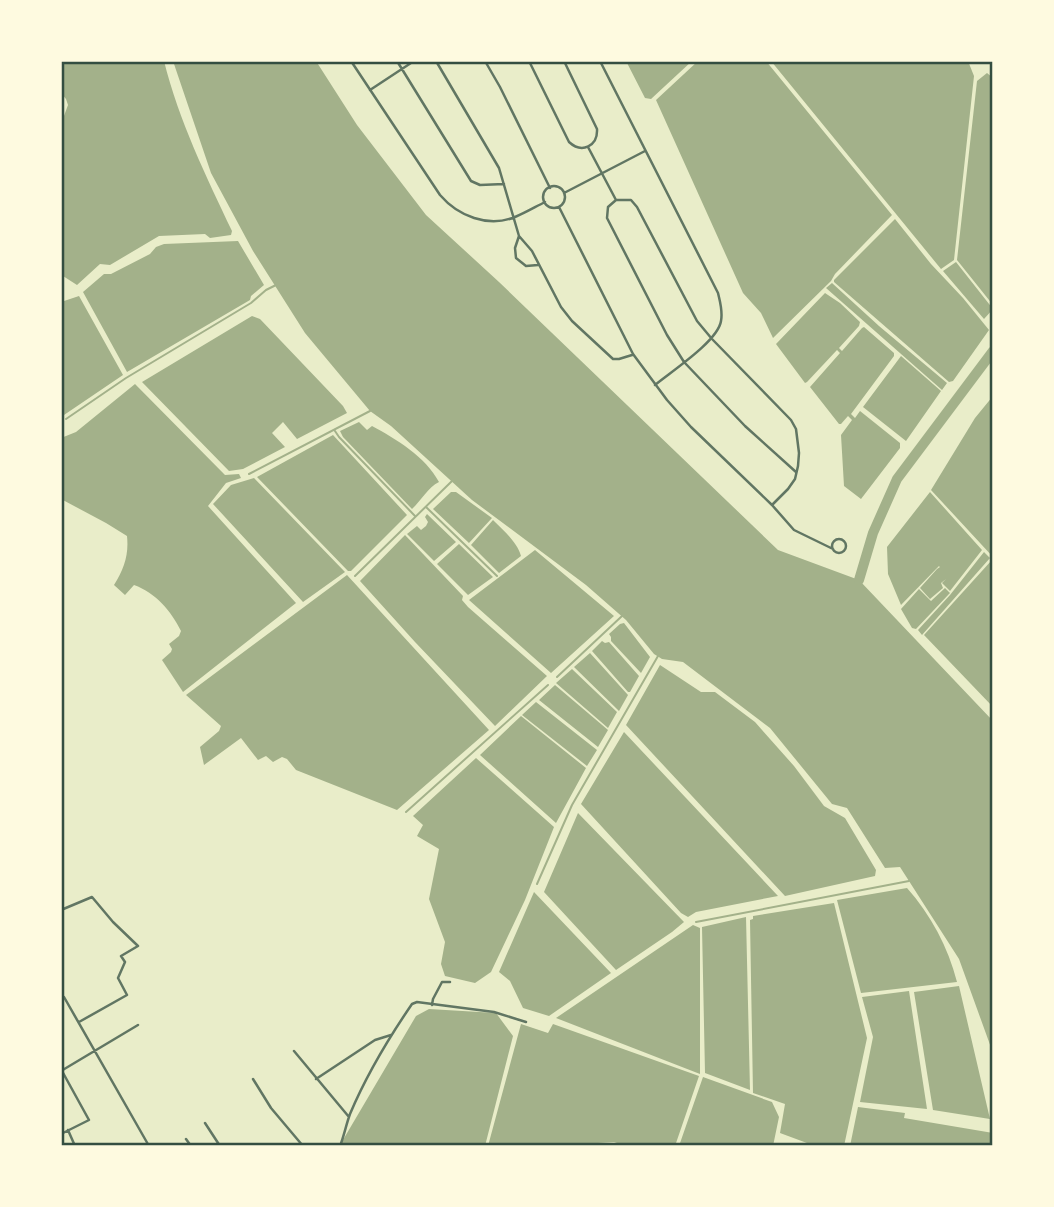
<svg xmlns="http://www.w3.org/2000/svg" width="1054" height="1207" font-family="'Space Grotesk',sans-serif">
  <rect width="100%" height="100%" fill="#e9edc9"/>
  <path fill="#a3b18a" d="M 61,61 L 164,61 C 179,121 206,176 232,231 L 231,235 L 210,238 L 205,234 L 159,236 L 110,265 L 100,264 L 77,285 L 63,276 L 61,272 L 61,124 L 68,105 L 66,99 L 61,93 Z
    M 173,61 L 316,61 L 357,125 L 426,215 L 499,282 L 778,550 L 859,580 L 993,721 L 993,1053 L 959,959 L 900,867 L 885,868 L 847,808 L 832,804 L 770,728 L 683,662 L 662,659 L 654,654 L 626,620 L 586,585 L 472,500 L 391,426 L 370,411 L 305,333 L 253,251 L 211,173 Z
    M 626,61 L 692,61 L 651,99 L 645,98 Z
    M 698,61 L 766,61 L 892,215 L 835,274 L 831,281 L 773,338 L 761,313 L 743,293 L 656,100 Z
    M 771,61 L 968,61 L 974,76 L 954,260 L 941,269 Z
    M 987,73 L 993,78 L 993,305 L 957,260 L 977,81 Z
    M 895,219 L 931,264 L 963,298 L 989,330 L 953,381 L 949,382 L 834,282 L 834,280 Z
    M 238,241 L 264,285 L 251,296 L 250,300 L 127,372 L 83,292 L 104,274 L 111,274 L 150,254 L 156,247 L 164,244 Z
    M 956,262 L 993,309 L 984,319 L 943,271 Z
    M 832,283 L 879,326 L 947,383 L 942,390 L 826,288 Z
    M 825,293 L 840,303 L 860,322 L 859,326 L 839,348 L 842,351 L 862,328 L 864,327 L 894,353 L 894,356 L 851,414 L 855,418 L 860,411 L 900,443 L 900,448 L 861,499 L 844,486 L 841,435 L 852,420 L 848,416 L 841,424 L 839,424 L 810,387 L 840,353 L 837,350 L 807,382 L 805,383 L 776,344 Z
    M 79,296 L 123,375 L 64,415 L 61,409 L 61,302 Z
    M 252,316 L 260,319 L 343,406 L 347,413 L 297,439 L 283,422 L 272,433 L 285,447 L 243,469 L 229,471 L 142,382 Z
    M 901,356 L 941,391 L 906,441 L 863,407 Z
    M 135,384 L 225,475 L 239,474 L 241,478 L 226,483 L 208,506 L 296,603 L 183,692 L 162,660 L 171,652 L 172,649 L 169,644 L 179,636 L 181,631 C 171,611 156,593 134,585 L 125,595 L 114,585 C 124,569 129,555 127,536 L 106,523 L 61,499 L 61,438 L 76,432 Z
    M 993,396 L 993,557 L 931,490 L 975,418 Z
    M 359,422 L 367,430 L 372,426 C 396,439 426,457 439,482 C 428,487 421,501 412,509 L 343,437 L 340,431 Z
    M 333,435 L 407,515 L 351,571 L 348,571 L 257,477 Z
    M 254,478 L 345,572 L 303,602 L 213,504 L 231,485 Z
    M 451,492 L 456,492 L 492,518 L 469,543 L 433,509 Z
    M 930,492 L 982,550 L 950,591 L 942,583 L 946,579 L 941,583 L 943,588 L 930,599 L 920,588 L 937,569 L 940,567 L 942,570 L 939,566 L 901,605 L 888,574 L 887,547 Z
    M 427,514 L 456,542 L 434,561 L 407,534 L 417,526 L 421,530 L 426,526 L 428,522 L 425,517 Z
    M 493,520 C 504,531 517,542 521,556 L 499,573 L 471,545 Z
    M 405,535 L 463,596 L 462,600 L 468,607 L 547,676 L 495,726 L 415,642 L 360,581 Z
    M 459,544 L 493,577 L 468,595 L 437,564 Z
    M 535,550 L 614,616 L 551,673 L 469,600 Z
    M 984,552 L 990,558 L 922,635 L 918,630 L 950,595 Z
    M 991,561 L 993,563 L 993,707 L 924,635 Z
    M 347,575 L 489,730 L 397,810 L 296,770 L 287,759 L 282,757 L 273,762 L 266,756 L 258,760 L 241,738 L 204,765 L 200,747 L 219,731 L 221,726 L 186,695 Z
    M 945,588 L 950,593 L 949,594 L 916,629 L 912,628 L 901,609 L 919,589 L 931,601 Z
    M 624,623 L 650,657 L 641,673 L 611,641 L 611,637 L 609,634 L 620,624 Z
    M 602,641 L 605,643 L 609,642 L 639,676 L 630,692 L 628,692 L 592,651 Z
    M 590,653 L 628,695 L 619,711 L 574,667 Z
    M 660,665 L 701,692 L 715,692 L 755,722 L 794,766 L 824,806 L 845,818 L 876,870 L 875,876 L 785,896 L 626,725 Z
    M 572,669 L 617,712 L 608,728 L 556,683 Z
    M 555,685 L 608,730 L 598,747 L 539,700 Z
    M 536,702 L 597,750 L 587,766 L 522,715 Z
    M 521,716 L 586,768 L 556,823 L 480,755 Z
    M 624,732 L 778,896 L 696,912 L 688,917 L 681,913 L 581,804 Z
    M 476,758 L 554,827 L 525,900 L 491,972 L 475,983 L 445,976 L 441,964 L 445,942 L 429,899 L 439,849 L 417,836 L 423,825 L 413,816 Z
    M 578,813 L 684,922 L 672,932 L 616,970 L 544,892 Z
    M 907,888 C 931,915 948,947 957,982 L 861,993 L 837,900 Z
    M 534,892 L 611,973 L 549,1016 L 523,1008 L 510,981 L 499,972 Z
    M 834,903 L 867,1038 L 844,1146 L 815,1146 L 780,1133 L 785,1104 L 753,1093 L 750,920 L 753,919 L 753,916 Z
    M 746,917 L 750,1090 L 705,1073 L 702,927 Z
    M 693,925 L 700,928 L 700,1074 L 556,1018 Z
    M 959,986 L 990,1119 L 933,1110 L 914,992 Z
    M 909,991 L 927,1109 L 860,1102 L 873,1037 L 862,997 Z
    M 429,1009 L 496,1013 L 513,1036 L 485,1146 L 340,1145 L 416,1016 Z
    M 521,1024 L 548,1033 L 553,1024 L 699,1076 L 675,1146 L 626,1146 L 614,1142 L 550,1146 L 488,1146 Z
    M 703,1077 L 772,1102 L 779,1117 L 773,1146 L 679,1146 Z
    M 858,1107 L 905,1113 L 904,1118 L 993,1133 L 993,1146 L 850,1146 Z"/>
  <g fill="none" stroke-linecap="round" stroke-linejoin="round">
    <path stroke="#a3b18a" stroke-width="2" d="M 66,419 L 126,378 L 251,303 L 266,290 L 276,285
      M 335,431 L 339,437 L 415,516
      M 249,474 L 370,411
      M 426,507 L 497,576
      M 355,576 L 452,481
      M 557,677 L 622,616
      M 406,812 L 548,685
      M 537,884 L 572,805 L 658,656
      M 696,922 L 909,881"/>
    <path stroke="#a3b18a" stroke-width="10" d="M 859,580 L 873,533 L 897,479 L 993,351"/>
    <path stroke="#617663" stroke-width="2.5" d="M 351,61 L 440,195 C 458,216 488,228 515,217 C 525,213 535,207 545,202
      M 397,61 L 471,181 L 480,185 L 504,184
      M 436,61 L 499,168 L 519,236 L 532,251 L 561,307 L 572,321 L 613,359 L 619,359 L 632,355
      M 485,61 L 500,87 L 550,188
      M 529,61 L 569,142 C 582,154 598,146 597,129 L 564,61
      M 600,61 L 718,293 C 720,302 723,311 721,321 C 718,341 672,371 655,385
      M 370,90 L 414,61
      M 588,147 L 616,200
      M543 197a11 11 0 1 1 22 0a11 11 0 1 1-22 0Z
      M 564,193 L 645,151
      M 559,207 L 633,354 L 667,400 L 691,427 L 772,505 L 794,530 L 833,549
      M 519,236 L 515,248 L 516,258 L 526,266 L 538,265
      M 772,505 L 788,489 L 795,479 L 798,466 L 799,453 L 796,429 L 791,420 L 712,339 L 697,321 L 637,207 L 631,200 L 616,200 L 608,207 L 607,218 L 667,335 L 684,362 L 745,426 L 796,472
      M832 546a7 7 0 1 1 14 0a7 7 0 1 1-14 0Z
      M 61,910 L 92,897 L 113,922 L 138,946 L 121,956 L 125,962 L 118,978 L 127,995 L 79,1022
      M 64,997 L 149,1146
      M 432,1005 L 433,999 L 442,982 L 450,982
      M 294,1051 L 349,1117
      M 61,1071 L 138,1025
      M 253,1079 L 271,1108 L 303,1146
      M 316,1079 L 375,1040 L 391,1035
      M 205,1123 L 220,1146
      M 68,1130 L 75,1146
      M 61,1134 L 89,1120 L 62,1071
      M 186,1139 L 191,1146
      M 340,1146 C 344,1136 346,1125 350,1114 C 366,1076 388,1039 412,1004 L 417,1002 L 494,1012 L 526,1022"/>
  </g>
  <rect width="1054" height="1207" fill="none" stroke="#fefae0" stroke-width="126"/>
  <rect x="63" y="63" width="928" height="1081" fill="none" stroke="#344e41" stroke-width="2.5"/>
</svg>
